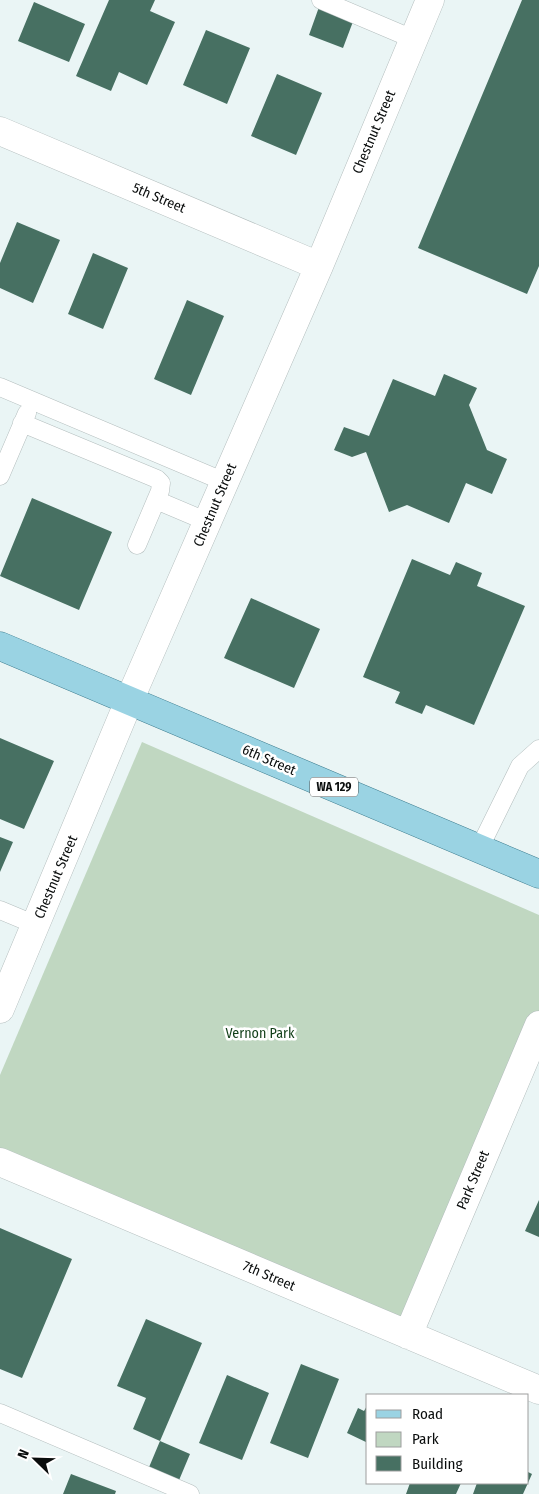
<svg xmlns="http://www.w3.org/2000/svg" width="539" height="1494" font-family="'Fira Sans Condensed',sans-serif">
  <rect width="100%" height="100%" fill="#eaf5f5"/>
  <path fill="#c0d7c1" d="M 142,742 L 539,915 L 539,1025 L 408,1335 L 0,1162 L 0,1075 Z"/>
  <path fill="#477062" d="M 109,0 L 155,0 L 150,11 L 175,22 L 147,85 L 119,72 L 111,91 L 76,76 Z
    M 522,0 L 539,0 L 539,266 L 527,294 L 418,248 Z
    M 34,2 L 85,24 L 69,62 L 18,41 Z
    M 319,7 L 354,19 L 343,48 L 309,35 Z
    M 206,30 L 250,48 L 227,104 L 183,85 Z
    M 277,74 L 322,93 L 296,155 L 251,136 Z
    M 17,222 L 60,240 L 33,303 L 0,288 L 0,263 Z
    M 93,253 L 128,268 L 103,329 L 68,314 Z
    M 187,300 L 224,316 L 191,395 L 154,379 Z
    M 444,374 L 477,388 L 469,405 L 487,450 L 507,459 L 492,494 L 466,483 L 449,523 L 407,505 L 389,512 L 366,452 L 352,457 L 334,450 L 344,427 L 369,436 L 393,379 L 435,396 Z
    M 32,498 L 112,532 L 79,610 L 0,576 Z
    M 412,559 L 450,575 L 456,562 L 482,573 L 477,586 L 525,606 L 474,725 L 426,705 L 422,714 L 395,703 L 400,692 L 363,677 Z
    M 251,598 L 320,629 L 294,688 L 224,658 Z
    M 0,738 L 54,761 L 24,829 L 0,819 Z
    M 0,837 L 13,842 L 0,872 Z
    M 539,1200 L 539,1237 L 525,1231 Z
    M 0,1228 L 72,1259 L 22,1378 L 0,1369 Z
    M 146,1319 L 202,1343 L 160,1441 L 133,1429 L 146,1398 L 117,1386 Z
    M 301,1364 L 339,1379 L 308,1458 L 270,1443 Z
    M 227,1375 L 269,1393 L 242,1460 L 199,1443 Z
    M 368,1404 L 368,1443 L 347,1433 L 358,1408 L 364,1411 Z
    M 160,1441 L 190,1454 L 177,1485 L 147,1472 Z
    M 528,1472 L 532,1474 L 523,1494 L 473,1494 L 477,1483 L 528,1483 Z
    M 71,1474 L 116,1491 L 115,1494 L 63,1494 Z
    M 410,1483 L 461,1483 L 456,1494 L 406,1494 Z"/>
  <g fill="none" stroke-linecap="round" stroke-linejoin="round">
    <defs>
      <path id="lane" d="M 321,0 L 413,39
        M 0,387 L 225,482
        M 22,423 L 157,479 L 161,483 L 160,491 L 137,545
        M 0,476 L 27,413
        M 156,500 L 208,522
        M 479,849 L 520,766 L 539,749
        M 0,910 L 36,925
        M 0,1413 L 190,1494"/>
      <path id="street" d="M 0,1162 L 539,1390
        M 408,1335 L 539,1025"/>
      <path id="secondary" d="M 0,131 L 319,266
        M 0,1009 L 129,701 L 319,266 L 430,0"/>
      <path id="primary" d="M 0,646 L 539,874"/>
    </defs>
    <use href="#lane" stroke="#b4bebe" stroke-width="19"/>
    <use href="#street" stroke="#b4bebe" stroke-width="29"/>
    <use href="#secondary" stroke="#b4bebe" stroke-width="29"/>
    <use href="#primary" stroke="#3b7a8c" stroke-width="29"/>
    <use href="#lane" stroke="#fff" stroke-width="18"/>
    <use href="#street" stroke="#fff" stroke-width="28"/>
    <use href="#secondary" stroke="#fff" stroke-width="28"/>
    <use href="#primary" stroke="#9ad3e3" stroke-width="28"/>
  </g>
  <g text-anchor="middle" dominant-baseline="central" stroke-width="5" stroke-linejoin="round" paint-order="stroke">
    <rect fill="#fff" stroke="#545656" stroke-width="1" x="310" y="777.5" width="48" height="19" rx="4"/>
    <g font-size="12" font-weight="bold" fill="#0a0d0d">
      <text x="334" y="787">WA 129</text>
    </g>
    <g font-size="14" fill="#0a0d0d" stroke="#fff">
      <text transform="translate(374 132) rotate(-67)">Chestnut Street</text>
      <text transform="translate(159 198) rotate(23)">5th Street</text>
      <text transform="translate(215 505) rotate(-67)">Chestnut Street</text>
      <text transform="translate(269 760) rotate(23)">6th Street</text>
      <text transform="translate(56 877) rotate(-67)">Chestnut Street</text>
      <text transform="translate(473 1180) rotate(-67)">Park Street</text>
      <text transform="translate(269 1276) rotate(23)">7th Street</text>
    </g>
    <g font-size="14" fill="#103e17" stroke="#fff">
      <text x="260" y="1033">Vernon Park</text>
    </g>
  </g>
  <rect x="366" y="1394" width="162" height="90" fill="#ffffff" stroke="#9d9e9e"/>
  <rect x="376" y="1410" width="25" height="8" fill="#9ad3e3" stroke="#9d9e9e"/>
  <text x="412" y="1419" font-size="15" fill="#0a0d0d">Road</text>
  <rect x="376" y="1432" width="25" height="15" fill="#c0d7c1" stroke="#9d9e9e"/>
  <text x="412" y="1444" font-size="15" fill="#0a0d0d">Park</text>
  <rect x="376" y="1456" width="25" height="15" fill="#477062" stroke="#9d9e9e"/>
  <text x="412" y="1469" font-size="15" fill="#0a0d0d">Building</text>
  <g transform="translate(35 1459) rotate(293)" stroke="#ffffff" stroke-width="4" paint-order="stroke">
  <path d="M0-4L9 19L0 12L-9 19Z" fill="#0a0d0d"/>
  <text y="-8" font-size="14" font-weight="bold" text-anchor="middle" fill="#0a0d0d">N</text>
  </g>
</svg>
